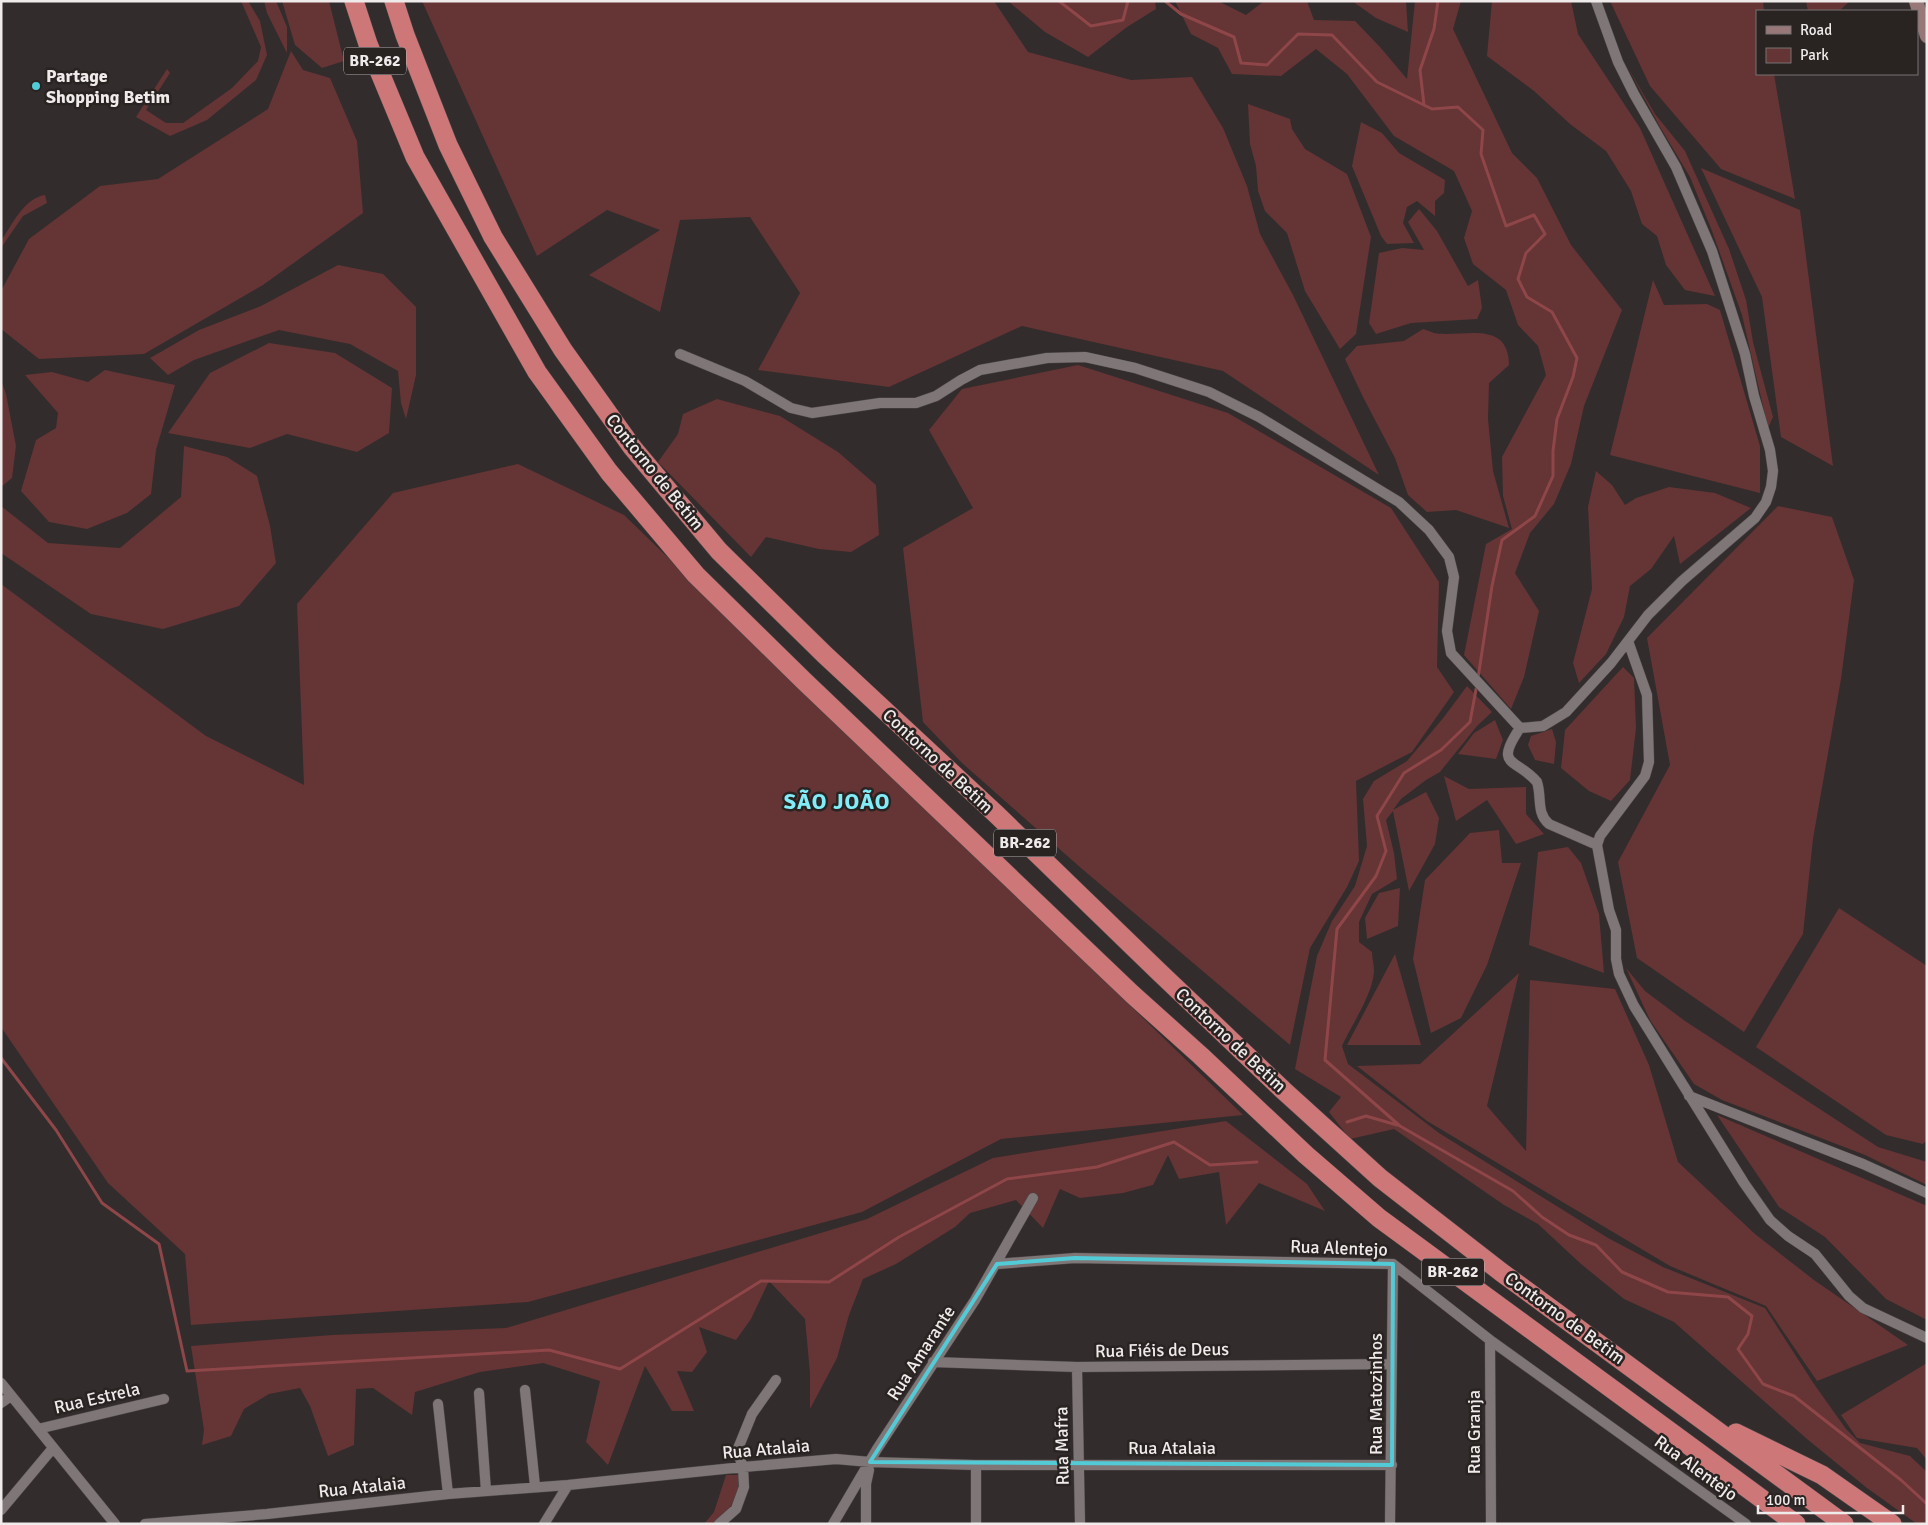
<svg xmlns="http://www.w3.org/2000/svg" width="1928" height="1525" font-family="Signika,sans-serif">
  <rect width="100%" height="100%" fill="#332c2c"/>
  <path fill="#653435" d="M 241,1 L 248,1 L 260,21 L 267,55 L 256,80 L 207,120 L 170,136 L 136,117 L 167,69 L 170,73 L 146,110 L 166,123 L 183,123 L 232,88 L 258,61 L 261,47 Z
    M 264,1 L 276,1 L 287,27 L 287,53 L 267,13 Z
    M 282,1 L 329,1 L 344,61 L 322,68 L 295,45 Z
    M 422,1 L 994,1 L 1028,52 L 1131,80 L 1192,77 L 1223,128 L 1247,186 L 1260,234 L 1293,295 L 1379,475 L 1223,371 L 1022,326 L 889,387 L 758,370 L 800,293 L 750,217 L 680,220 L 660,312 L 589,275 L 660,230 L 607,210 L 537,256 Z
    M 1008,1 L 1155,1 L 1156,9 L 1127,27 L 1088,57 L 1045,32 Z
    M 1175,1 L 1218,1 L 1246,15 L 1264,1 L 1307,1 L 1314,20 L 1355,21 L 1380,47 L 1407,79 L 1415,1 L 1461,1 L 1453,29 L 1512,153 L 1537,178 L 1571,245 L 1622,310 L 1584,406 L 1571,464 L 1554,504 L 1530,533 L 1515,573 L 1539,611 L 1524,677 L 1511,709 L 1464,655 L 1486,544 L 1512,529 L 1503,496 L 1502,457 L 1546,375 L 1538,346 L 1518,325 L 1506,290 L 1473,264 L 1464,238 L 1472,211 L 1454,171 L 1394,136 L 1347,74 L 1316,49 L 1281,76 L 1232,74 L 1218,48 L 1191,34 Z
    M 1352,1 L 1406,1 L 1408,32 L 1376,18 Z
    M 1492,1 L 1571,1 L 1578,34 L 1640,128 L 1715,296 L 1685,290 L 1666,265 L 1657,236 L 1642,224 L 1631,191 L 1606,151 L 1570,124 L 1534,91 L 1487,56 Z
    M 1610,1 L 1763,1 L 1764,11 L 1757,11 L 1757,74 L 1774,74 L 1795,199 L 1721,169 L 1650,86 Z
    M 1806,1 L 1850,1 L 1839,11 L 1808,11 Z
    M 291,51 L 303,70 L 330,78 L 357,141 L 363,213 L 263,285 L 144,354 L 39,359 L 1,329 L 1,291 L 29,239 L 100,186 L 158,179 L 268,109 Z
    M 1627,66 L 1655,114 L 1685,151 L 1729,249 L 1746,300 L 1753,342 L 1773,417 L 1768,428 L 1742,315 L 1712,231 L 1690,177 L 1660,127 Z
    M 1248,104 L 1290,119 L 1292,129 L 1305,149 L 1347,174 L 1371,237 L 1356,334 L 1340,349 L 1305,291 L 1287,233 L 1265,211 L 1258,191 L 1256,166 L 1250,144 Z
    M 1361,122 L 1382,133 L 1399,153 L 1445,180 L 1444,193 L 1435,201 L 1435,216 L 1417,201 L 1407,207 L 1403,223 L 1414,243 L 1387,244 L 1381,236 L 1352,166 Z
    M 1701,168 L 1800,210 L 1833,466 L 1781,437 L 1762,297 Z
    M 45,195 L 47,203 L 23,216 L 1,248 L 1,241 C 12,225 24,198 45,195 Z
    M 1419,209 L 1437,231 L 1468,286 L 1478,280 L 1482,308 L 1477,319 L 1411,323 L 1376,334 L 1369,323 L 1379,253 L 1402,248 L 1424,250 L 1408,222 Z
    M 338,265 L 383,274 L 416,307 L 416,375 L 406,419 L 401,403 L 398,371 L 350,344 L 279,330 L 194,360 L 168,375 L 150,358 L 199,330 L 261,306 Z
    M 1653,280 L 1664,305 L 1707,304 L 1720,310 L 1760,446 L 1760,493 L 1610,455 Z
    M 1423,329 C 1427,330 1431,332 1434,333 C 1461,338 1509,318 1509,365 L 1489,383 L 1488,419 L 1493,471 L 1509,528 L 1456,510 L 1427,512 L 1408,495 L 1395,458 L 1363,397 L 1345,359 L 1357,346 L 1404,341 Z
    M 269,343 L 335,353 L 392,388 L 389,433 L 357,452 L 287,434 L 250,448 L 168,433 L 210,373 Z
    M 1078,365 L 1228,413 L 1391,508 L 1439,582 L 1437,667 L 1454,692 L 1412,752 L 1356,781 L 1359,861 L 1347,887 L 1310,948 L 1290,1045 L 1081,868 L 962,763 L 923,722 L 903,548 L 973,508 L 929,430 L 962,389 Z
    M 105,370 L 175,385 L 156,450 L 151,494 L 127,513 L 87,529 L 49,522 L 21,491 L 36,440 L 56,428 L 58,413 L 25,375 L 52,372 L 88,382 Z
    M 1,380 L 6,394 L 16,446 L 12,478 L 1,487 Z
    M 717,399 L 780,416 L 838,452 L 876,485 L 879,535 L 851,552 L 819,549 L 766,537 L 751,557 L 658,462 L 678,434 L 683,414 Z
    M 184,446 L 227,457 L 257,476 L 270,526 L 276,563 L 239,606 L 163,629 L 91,614 L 1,553 L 1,506 L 48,543 L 120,548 L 181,497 Z
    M 518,464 L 624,515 L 1243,1115 L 1001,1139 L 862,1212 L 528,1302 L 191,1325 L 185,1254 L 108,1183 L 1,1027 L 1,584 L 206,736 L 304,785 L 297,604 L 393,493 Z
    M 1596,471 L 1612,485 L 1625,505 L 1636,498 L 1669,487 L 1715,493 L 1751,508 L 1680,564 L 1674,536 L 1651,569 L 1630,586 L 1624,617 L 1606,654 L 1579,683 L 1573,663 L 1592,589 L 1588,507 Z
    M 1778,506 L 1832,517 L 1854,580 L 1841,679 L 1813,839 L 1803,934 L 1744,1032 L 1637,958 L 1618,862 L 1670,765 L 1647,638 Z
    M 1623,667 L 1634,678 L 1636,728 L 1630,780 L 1611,801 L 1589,791 L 1561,768 L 1565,730 Z
    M 1467,686 L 1492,712 L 1477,726 L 1440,772 L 1426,780 L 1401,799 L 1393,810 L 1426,792 L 1439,818 L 1435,844 L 1409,891 L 1393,811 L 1386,820 L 1394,853 L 1397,879 L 1372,894 L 1359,922 L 1359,942 L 1372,952 C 1372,958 1374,965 1374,971 C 1373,994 1352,1024 1342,1046 L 1348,1064 L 1439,1133 L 1608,1238 L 1663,1267 L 1765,1308 L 1814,1384 L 1846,1429 L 1860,1443 L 1910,1456 L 1927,1472 L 1927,1524 L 1917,1524 L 1867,1488 L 1807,1439 L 1674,1322 L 1624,1299 L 1581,1264 L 1538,1224 L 1504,1205 L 1394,1129 L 1350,1139 L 1329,1112 L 1341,1097 L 1295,1069 L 1317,956 L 1332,921 L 1355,886 L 1367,846 L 1363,799 L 1374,781 L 1407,761 L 1444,717 Z
    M 1495,720 L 1503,740 L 1496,759 L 1458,754 L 1474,733 Z
    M 1552,729 L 1556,742 L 1554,764 L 1535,760 L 1528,745 L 1531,736 Z
    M 1444,776 L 1469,789 L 1526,787 L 1526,814 L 1544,834 L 1516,844 L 1487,800 L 1456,821 Z
    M 1499,830 L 1502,863 L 1521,863 L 1487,965 L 1461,1018 L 1431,1033 L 1413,959 L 1425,880 L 1470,833 Z
    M 1568,847 L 1581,863 L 1599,914 L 1604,973 L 1529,945 L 1538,852 Z
    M 1400,888 L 1398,926 L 1367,939 L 1365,918 L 1379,893 Z
    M 1839,908 L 1927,966 L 1927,1140 L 1923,1144 L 1886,1135 L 1756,1047 Z
    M 1395,954 L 1421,1045 L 1347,1045 Z
    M 1626,968 L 1645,991 L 1685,1021 L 1878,1147 L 1927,1162 L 1927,1185 L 1865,1155 L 1722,1100 L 1694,1084 L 1650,1020 Z
    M 1519,973 L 1487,1106 L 1526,1151 L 1530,980 L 1615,989 L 1649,1065 L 1678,1162 L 1755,1234 L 1814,1280 L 1908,1345 L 1817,1381 L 1766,1306 L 1670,1266 L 1427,1121 L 1357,1066 L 1420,1064 Z
    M 1717,1115 L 1927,1206 L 1927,1320 L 1886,1299 L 1825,1237 L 1779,1207 Z
    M 1226,1121 L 1307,1184 L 1325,1211 L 1259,1183 L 1226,1225 L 1219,1172 L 1179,1179 L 1168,1155 L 1153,1185 L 1123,1193 L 1080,1198 L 1060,1189 L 1043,1228 L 1016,1200 L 970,1213 L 955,1227 L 896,1264 L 863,1279 L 849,1315 L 837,1358 L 810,1409 L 810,1373 L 805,1319 L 769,1281 L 751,1319 L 736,1340 L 699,1327 L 707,1352 L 692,1372 L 677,1371 L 694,1411 L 672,1411 L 645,1366 L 608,1465 L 586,1442 L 600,1381 L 543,1363 L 480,1372 L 415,1392 L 412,1415 L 373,1388 L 356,1389 L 354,1445 L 328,1456 L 310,1406 L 300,1388 L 269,1394 L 244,1409 L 231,1436 L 202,1445 L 204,1430 L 191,1346 L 332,1335 L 506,1328 L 867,1219 L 993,1158 Z
    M 1927,1363 L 1927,1460 L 1917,1448 L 1857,1438 L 1841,1415 Z
    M 726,1475 L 739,1475 L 738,1492 L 731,1506 L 722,1518 L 714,1524 L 704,1524 L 714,1512 Z"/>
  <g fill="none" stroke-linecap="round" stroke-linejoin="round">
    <path stroke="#8f4649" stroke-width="3" d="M 1059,1 L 1091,26 L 1123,20 L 1128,1
      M 1165,1 L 1181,14 L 1234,37 L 1241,63 L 1267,65 L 1298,34 L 1332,35 L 1377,82 L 1432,109 L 1458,107 L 1483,130 L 1481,154 L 1506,226 L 1534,215 L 1545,234 L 1526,253 L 1518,279 L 1527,297 L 1552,312 L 1577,358 L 1573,377 L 1557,419 L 1553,451 L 1553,476 L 1535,516 L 1502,540 L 1492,586 L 1478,678
      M 1424,105 L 1420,70 L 1434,29 L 1438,1
      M 1477,684 L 1470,722 L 1441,750 L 1404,773 L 1377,816 L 1386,851 L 1376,876 L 1337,929 L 1325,1060 L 1400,1126 L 1513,1191 L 1542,1217 L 1569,1235 L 1596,1245 L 1622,1272 L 1668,1292 L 1728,1297 L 1752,1316 L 1748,1334 L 1738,1349 L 1763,1384 L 1794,1396 L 1901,1480 L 1927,1504
      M 1,1058 L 56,1130 L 102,1203 L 159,1244 L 187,1371 L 549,1350 L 620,1369 L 761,1281 L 829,1282 L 899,1237 L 1007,1179 L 1097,1167 L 1174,1142 L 1210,1165 L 1257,1162
      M 1347,1122 L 1366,1116 L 1397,1125"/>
    <defs>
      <path id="minor" d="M 680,354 L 745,381 L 791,408 L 812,413 L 880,403 L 916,403 L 936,396 L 961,380 L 980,370 L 1047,358 L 1085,357 L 1135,368 L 1209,392 L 1259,417 L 1399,502 L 1429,530 L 1449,557 L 1454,577 L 1447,631 L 1451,653 L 1520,728 L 1543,726 L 1566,712 L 1611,663 L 1648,615 L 1682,581 L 1755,518 L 1766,502 L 1771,487 L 1773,471 L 1770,450 L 1754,396 L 1745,354 L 1712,251 L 1676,167 L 1634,94 L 1618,62 L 1596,1
        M 1628,641 L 1647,695 L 1649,762 L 1645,776 L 1600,836 L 1597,845 L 1609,910 L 1616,930 L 1616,959 L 1619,974 L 1634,1006 L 1744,1183 L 1770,1220 L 1788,1236 L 1815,1254 L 1849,1296 L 1863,1308 L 1927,1338
        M 1520,728 C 1493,768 1517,758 1537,782 C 1542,797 1536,813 1549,824 L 1597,845
        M 1689,1096 L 1863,1164 L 1927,1193
        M 997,1264 L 1075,1258 L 1393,1264 L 1490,1340 L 1746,1524
        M 1490,1340 L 1491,1524
        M 933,1362 L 1077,1367 L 1391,1364
        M 1077,1367 L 1080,1524
        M 1,1383 L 115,1524
        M 525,1390 L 535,1486
        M 479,1393 L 486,1491
        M 1,1403 L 11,1396
        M 438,1404 L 448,1494
        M 38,1429 L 164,1399
        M 1,1510 L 53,1448
        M 145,1524 L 267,1514 L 448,1494 L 568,1485 L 743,1467 L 836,1459 L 870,1462 L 976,1465 L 1392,1465
        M 544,1524 L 568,1485
        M 719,1524 L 736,1509 L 744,1487 L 743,1467 L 737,1451 L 752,1414 L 776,1380
        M 833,1524 L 877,1449 L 975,1300 L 1033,1198
        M 866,1524 L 866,1484 L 869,1470
        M 976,1524 L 976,1465
        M 1390,1524 L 1393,1264"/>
      <path id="secondary" d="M 1916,1 L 1927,36"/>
      <path id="motorway" d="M 354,1 L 368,44 L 415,157 L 537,372 L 609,472 L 696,575 L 803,680 L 1132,994 L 1201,1056 L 1306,1155 L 1379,1218 L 1796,1524
        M 394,1 L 405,35 L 448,145 L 493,237 L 563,350 L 632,447 L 719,551 L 825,655 L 996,814 L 1157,970 L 1283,1090 L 1380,1178 L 1501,1272 L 1844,1524
        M 1736,1433 L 1822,1475 L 1892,1524"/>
    </defs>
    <use href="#minor" stroke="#4e4848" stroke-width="11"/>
    <use href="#secondary" stroke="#4e4848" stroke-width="15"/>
    <use href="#motorway" stroke="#4e4848" stroke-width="20"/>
    <use href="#minor" stroke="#7f7777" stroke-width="10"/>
    <use href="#secondary" stroke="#977778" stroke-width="14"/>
    <use href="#motorway" stroke="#ce7779" stroke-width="19"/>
  </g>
  <path fill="none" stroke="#52cbd7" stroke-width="4" stroke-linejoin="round" d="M 1075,1258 L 1393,1264 L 1392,1465 L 870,1462 L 997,1264 Z"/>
  <circle fill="#52cbd7" stroke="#292322" stroke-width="2" cx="36" cy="86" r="5"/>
  <g text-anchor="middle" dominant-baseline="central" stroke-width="5" stroke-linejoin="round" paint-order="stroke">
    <g fill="#292322" stroke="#b4afae" stroke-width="1">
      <rect x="344" y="47.5" width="62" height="27" rx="4"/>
      <rect x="994" y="829.5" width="62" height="27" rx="4"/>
      <rect x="1422" y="1258.5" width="62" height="27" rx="4"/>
    </g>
    <g font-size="16" font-weight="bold" fill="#efebea">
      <text x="375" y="61">BR-262</text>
      <text x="1025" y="843">BR-262</text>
      <text x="1453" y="1272">BR-262</text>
    </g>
    <g font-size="18" font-weight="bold" fill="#efebea" stroke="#292322" text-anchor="start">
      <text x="46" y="76">Partage<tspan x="46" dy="21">Shopping Betim</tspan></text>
    </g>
    <g font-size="18" fill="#efebea" stroke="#292322">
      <text transform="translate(655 472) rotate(51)">Contorno de Betim</text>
      <text transform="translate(938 761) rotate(43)">Contorno de Betim</text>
      <text transform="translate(1231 1040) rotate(43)">Contorno de Betim</text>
      <text transform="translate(1339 1248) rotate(2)">Rua Alentejo</text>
      <text transform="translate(1565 1318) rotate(36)">Contorno de Betim</text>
      <text transform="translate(1162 1350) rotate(-1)">Rua Fiéis de Deus</text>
      <text transform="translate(921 1353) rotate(-57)">Rua Amarante</text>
      <text transform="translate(1376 1394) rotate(-90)">Rua Matozinhos</text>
      <text transform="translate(97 1398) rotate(-13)">Rua Estrela</text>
      <text transform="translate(1474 1432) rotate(-90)">Rua Granja</text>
      <text transform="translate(1062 1446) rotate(-91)">Rua Mafra</text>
      <text x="1172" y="1448">Rua Atalaia</text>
      <text transform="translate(766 1449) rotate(-5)">Rua Atalaia</text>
      <text transform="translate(1696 1468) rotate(36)">Rua Alentejo</text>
      <text transform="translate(362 1487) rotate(-6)">Rua Atalaia</text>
    </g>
    <g font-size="22" font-weight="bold" letter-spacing="1" fill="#82edf8" stroke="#292322">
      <text x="837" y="801">SÃO JOÃO</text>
    </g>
  </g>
  <rect width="1928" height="1525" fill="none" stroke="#efebea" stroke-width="5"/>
  <rect x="1756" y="10" width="162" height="65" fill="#292322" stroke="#787372"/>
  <rect x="1766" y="26" width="25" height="8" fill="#977778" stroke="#787372"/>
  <text x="1800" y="35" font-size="15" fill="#efebea">Road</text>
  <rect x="1766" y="48" width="25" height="15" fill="#653435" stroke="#787372"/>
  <text x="1800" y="60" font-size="15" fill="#efebea">Park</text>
  <path d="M1758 1505v8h145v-8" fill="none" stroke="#efebea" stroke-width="2.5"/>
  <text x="1766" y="1505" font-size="15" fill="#efebea" stroke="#292322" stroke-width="4" paint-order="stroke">100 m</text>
</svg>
